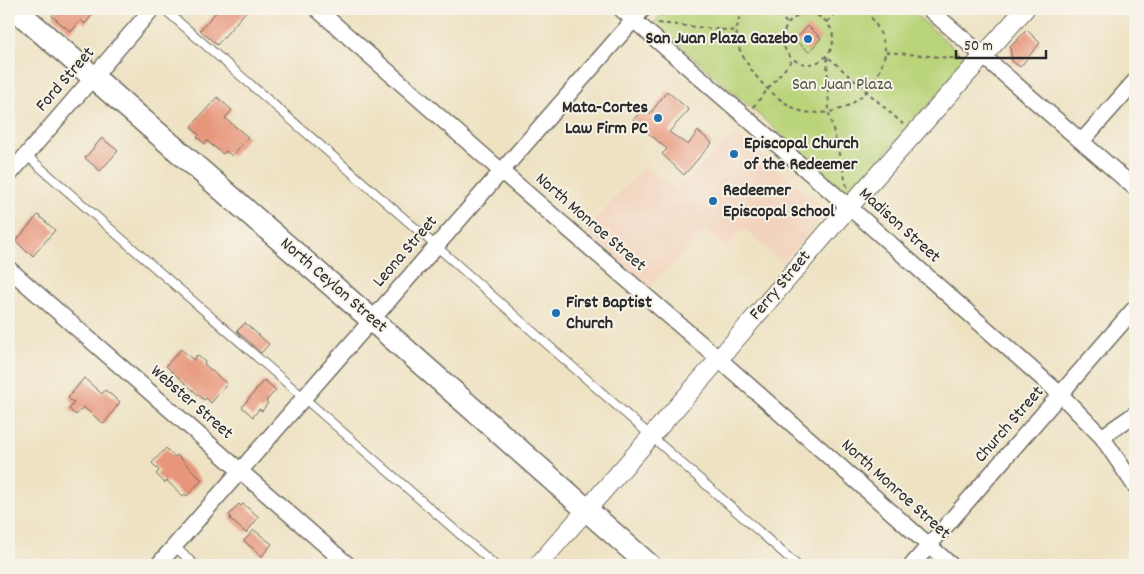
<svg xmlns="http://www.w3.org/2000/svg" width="1144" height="574" font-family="Dekko,sans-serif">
  <rect width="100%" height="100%" fill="#f7f3e8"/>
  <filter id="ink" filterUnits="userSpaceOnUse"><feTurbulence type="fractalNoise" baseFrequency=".02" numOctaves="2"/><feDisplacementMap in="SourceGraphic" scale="10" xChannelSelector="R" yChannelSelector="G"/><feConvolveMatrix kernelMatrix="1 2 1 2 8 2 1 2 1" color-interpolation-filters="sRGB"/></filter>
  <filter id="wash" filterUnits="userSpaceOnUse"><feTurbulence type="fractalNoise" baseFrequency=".0096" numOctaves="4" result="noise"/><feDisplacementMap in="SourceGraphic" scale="20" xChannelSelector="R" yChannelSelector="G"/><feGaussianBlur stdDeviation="1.12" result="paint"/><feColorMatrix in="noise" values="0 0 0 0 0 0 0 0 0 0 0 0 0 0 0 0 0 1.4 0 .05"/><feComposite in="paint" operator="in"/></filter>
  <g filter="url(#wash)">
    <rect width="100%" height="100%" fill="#eee2c3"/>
    <path fill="#f2d4be" d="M 736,133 L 828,213 L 782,262 L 743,228 L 726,247 L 705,231 L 648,288 L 585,230 L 645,166 L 677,189 Z"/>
    <path fill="#bad47a" stroke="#728052" d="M 666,9 L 909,9 L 968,60 L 849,194 L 654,23 Z"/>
    <g id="blocks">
      <path fill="#e7967b" d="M 58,9 L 97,9 L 85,24 L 81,20 L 71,32 L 52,16 Z
        M 219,9 L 248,9 L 217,45 L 200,30 Z
        M 808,26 L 821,38 L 809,52 L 795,40 Z
        M 1027,30 L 1040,43 L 1020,67 L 1012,61 L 1010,47 Z
        M 667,91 L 689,110 L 669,132 L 688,145 L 698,131 L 712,143 L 684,175 L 662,154 L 667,149 L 633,120 L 644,107 L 650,114 Z
        M 217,97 L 232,110 L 225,118 L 248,137 L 232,156 L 226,151 L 223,154 L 207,141 L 205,144 L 197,137 L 199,135 L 191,127 Z
        M 102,138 L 118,151 L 100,171 L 85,158 Z
        M 38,215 L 55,230 L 33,256 L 29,252 L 28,253 L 16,241 Z
        M 245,323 L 269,344 L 261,353 L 237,331 Z
        M 181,349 L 193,360 L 197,355 L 205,362 L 204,364 L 227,384 L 211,403 L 206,398 L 204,400 L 166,366 Z
        M 84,378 L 102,394 L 105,390 L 120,402 L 104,424 L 83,407 L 76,415 L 69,409 L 74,403 L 68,398 Z
        M 264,380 L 276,390 L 266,401 L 268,403 L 262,411 L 259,409 L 253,417 L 242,407 Z
        M 166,448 L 175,457 L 177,455 L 202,480 L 187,496 L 185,494 L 183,496 L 167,481 L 165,483 L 156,474 L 159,471 L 152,463 Z
        M 239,504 L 241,506 L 243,504 L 259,517 L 246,533 L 230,519 L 231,517 L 229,515 Z
        M 254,530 L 272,544 L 262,556 L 244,541 Z"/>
    </g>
  </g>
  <g filter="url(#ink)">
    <use href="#blocks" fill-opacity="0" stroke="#6f6b60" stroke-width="1"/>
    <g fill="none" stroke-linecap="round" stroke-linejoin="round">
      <defs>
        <path id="service" d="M 164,9 L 436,246 L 797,565
          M 26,155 L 495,565
          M 174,546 L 195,565"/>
        <path id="minor" d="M 317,9 L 501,171 L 719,359 L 951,565
          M 621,9 L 849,207 L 1061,395 L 1102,437 L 1135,486
          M 929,9 L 1135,188
          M 1082,141 L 1135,81
          M 9,175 L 152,9
          M 9,269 L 348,565
          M 1102,437 L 1135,414
          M 158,565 L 643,9
          M 912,565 L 1135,308"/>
        <path id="tertiary" d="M 538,565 L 719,359 L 849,207 L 1025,9"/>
        <path id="primary" d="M 15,9 L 372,320 L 649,565"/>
      </defs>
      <use href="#service" stroke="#6f6b60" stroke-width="10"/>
      <use href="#minor" stroke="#6f6b60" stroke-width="18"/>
      <use href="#tertiary" stroke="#6f6b60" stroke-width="20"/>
      <use href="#primary" stroke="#6f6b60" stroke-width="25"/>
      <path stroke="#6f6b60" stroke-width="2" stroke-dasharray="4 4" stroke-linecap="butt" d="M 742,9 C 732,38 736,47 753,72 C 764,88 784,105 803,112 C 807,113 813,112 818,113 C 848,113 874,92 882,64 C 883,60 885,56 885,53 C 886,40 873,17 864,9
        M 772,9 L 788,24
        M783 39a25 25 0 1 1 50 0a25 25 0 1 1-50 0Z
        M 827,22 L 839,9
        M 658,23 L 735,31
        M 886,52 L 961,59
        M 753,107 L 793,59
        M 847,187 L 829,113 L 827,56 L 903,124"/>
      <use href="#service" stroke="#fff" stroke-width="8"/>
      <use href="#minor" stroke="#fff" stroke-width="15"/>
      <use href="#tertiary" stroke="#fff" stroke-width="18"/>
      <use href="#primary" stroke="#fff" stroke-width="22"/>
    </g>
  </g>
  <g fill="#1f6fb2" stroke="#f7f3e8" stroke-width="2">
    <circle cx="808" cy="39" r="5"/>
    <circle cx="658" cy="118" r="5"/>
    <circle cx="734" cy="154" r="5"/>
    <circle cx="713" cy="201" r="5"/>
    <circle cx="556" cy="313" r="5"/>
  </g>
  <g text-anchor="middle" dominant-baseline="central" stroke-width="4" stroke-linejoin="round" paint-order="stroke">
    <g font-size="18" font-weight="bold" fill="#2b2b2b" stroke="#f7f3e8" text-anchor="start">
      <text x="798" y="39" text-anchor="end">San Juan Plaza Gazebo</text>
      <text x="648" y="108" text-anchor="end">Mata-Cortes<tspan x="648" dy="21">Law Firm PC</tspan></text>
      <text x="744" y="144">Episcopal Church<tspan x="744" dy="21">of the Redeemer</tspan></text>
      <text x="723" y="191">Redeemer<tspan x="723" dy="21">Episcopal School</tspan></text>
      <text x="566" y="303">First Baptist<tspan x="566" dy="21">Church</tspan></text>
    </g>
    <g font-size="18" fill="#2b2b2b" stroke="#f7f3e8">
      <text transform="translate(66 80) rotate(-49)">Ford Street</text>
      <text transform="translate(590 223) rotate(41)">North Monroe Street</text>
      <text transform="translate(899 226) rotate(42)">Madison Street</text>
      <text transform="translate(406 252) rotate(-49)">Leona Street</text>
      <text transform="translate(333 286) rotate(41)">North Ceylon Street</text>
      <text transform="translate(781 286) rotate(-50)">Ferry Street</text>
      <text transform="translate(191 403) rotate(41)">Webster Street</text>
      <text transform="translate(1010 425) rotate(-49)">Church Street</text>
      <text transform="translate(895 490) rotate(42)">North Monroe Street</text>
    </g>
    <g font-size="18" fill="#4f553f" stroke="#f7f3e8">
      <text x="842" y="85">San Juan Plaza</text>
    </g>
  </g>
  <rect width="1144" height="574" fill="none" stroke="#f7f3e8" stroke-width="30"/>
  <path d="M956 50v8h90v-8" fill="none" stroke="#2b2b2b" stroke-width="2.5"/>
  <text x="964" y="50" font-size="15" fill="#2b2b2b" stroke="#f7f3e8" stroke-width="4" paint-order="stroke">50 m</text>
</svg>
